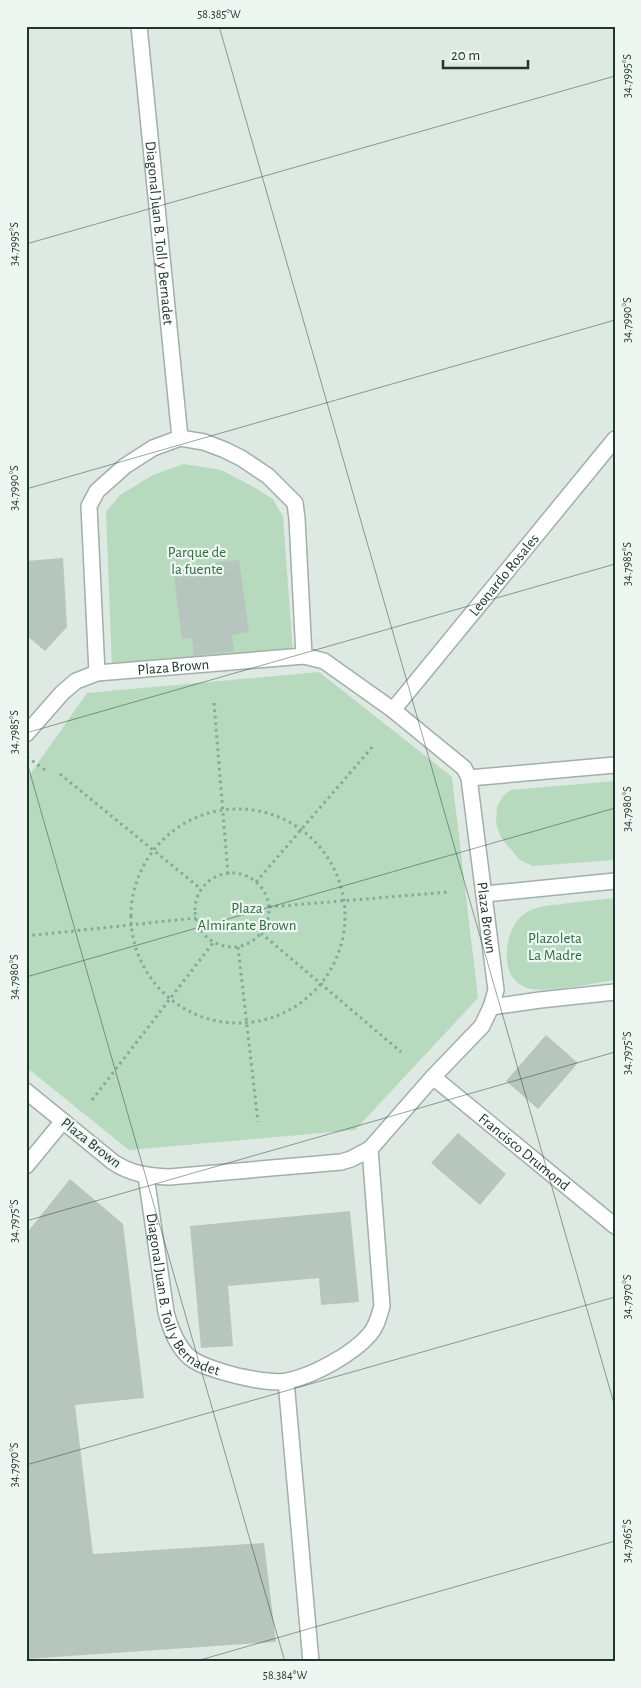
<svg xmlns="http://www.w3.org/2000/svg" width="641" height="1688" font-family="'Alegreya Sans',sans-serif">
  <rect width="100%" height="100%" fill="#dee9e3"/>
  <path fill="#b7d9bd" d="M 184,464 L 221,470 L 252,486 L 273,499 L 283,517 L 293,653 L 112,668 L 106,512 L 120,495 L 153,475 Z
    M 319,672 L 452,777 L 478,998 L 355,1130 L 129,1150 L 26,1067 L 26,780 L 87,693 Z
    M 615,781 L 615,860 L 533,866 L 520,860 L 501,838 L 496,823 L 497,807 L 503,796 L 511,790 Z
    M 615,898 L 615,980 C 594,983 545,994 527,988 C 495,978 504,920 531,910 C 540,906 551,905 561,904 C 579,902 597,900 615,898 Z"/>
  <path fill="#b6c6be" d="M 63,558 L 67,627 L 45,651 L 26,635 L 26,561 Z
    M 239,560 L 249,632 L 232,635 L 234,651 L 194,656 L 192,638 L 182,639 L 173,568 Z
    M 546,1035 L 578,1063 L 538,1109 L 506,1081 Z
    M 458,1133 L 506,1174 L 480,1205 L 431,1163 Z
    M 70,1179 L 123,1224 L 144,1398 L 75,1405 L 93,1554 L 264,1543 L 276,1642 L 26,1659 L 26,1234 Z
    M 350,1211 L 359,1302 L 321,1305 L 319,1278 L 228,1286 L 233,1346 L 201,1348 L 190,1226 Z"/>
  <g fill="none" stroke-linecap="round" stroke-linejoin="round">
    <defs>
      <g id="minor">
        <path id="s1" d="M 139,26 L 180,438"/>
        <path d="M 97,673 L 89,506 L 97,491 L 125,466 L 153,448 L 180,438 L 204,442 L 225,450 L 241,458 L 268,476 L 295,503 L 297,519 L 304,656"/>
        <path id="s2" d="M 393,710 L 615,439"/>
        <path id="s3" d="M 26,734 L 62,693 L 76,681 L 97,673 L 304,656 L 324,661 L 393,710 L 464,768 L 469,778 L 496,990 L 491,1007 L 482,1026 L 433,1077 L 370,1149 L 351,1159 L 341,1162 L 169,1177 C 147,1176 131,1174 113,1162 L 26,1091"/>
        <path d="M 469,778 L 615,765"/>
        <path d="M 485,894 L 615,881"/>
        <path d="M 491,1007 L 540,1000 L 615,992"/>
        <path id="s4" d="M 433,1077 L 615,1226"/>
        <path d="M 26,1166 L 63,1121"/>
        <path id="s5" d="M 146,1176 L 166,1312 C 170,1328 176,1344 188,1356 C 198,1365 211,1368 223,1372 C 239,1377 271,1384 287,1381 C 313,1376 353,1354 370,1334 C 377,1326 379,1316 382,1306 L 370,1149"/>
        <path d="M 286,1381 L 311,1662"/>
      </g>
    </defs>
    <use href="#minor" stroke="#a1b0a9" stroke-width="18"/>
    <path stroke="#7fab99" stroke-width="3" stroke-dasharray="2.5 4" stroke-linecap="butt" d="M 214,703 L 228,874
      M 27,757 L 45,770
      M 60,774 L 201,889
      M131 916a107 107 0 1 1 214 0a107 107 0 1 1-214 0Z
      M195 910a37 37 0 1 1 74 0a37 37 0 1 1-74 0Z
      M 256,882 L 374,745
      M 269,907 L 449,892
      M 261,933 L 401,1052
      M 26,936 L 196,918
      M 238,947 L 258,1122
      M 92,1100 L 213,943"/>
    <use href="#minor" stroke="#fff" stroke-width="15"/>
  </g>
  <path fill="none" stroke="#20372f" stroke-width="1" stroke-opacity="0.45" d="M 219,26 L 615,1407M 26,244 L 615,76M 26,489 L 615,320M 26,733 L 615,564M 26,759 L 285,1662M 26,977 L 615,808M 26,1221 L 615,1052M 26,1465 L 615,1297M 193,1662 L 615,1541"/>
  <g text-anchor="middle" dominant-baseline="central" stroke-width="4.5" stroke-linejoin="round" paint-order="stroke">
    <g font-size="15" fill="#20372f" stroke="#eef6f1">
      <text stroke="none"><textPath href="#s1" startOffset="208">Diagonal Juan B. Toll y Bernadet</textPath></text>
      <text stroke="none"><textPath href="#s2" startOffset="175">Leonardo Rosales</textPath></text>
      <text stroke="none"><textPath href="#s3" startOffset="172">Plaza Brown</textPath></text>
      <text stroke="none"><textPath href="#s3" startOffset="652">Plaza Brown</textPath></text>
      <text transform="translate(91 1143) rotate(38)">Plaza Brown</text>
      <text stroke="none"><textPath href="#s4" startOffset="118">Francisco Drumond</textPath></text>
      <text stroke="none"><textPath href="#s5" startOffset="130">Diagonal Juan B. Toll y Bernadet</textPath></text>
    </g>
    <g font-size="15" fill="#2d6c3f" stroke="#eef6f1">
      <text x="197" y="552">Parque de<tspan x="197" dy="17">la fuente</tspan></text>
      <text x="247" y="908">Plaza<tspan x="247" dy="17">Almirante Brown</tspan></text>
      <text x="555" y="938">Plazoleta<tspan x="555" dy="17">La Madre</tspan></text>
    </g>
  </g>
  <rect width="641" height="1688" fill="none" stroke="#eef6f1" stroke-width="55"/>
  <path d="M443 60v8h85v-8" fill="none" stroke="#20372f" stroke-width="2.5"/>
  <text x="451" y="60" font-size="15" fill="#20372f" stroke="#eef6f1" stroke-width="4" paint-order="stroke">20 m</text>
  <rect x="28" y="28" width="586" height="1632" fill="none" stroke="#20372f" stroke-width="2"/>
  <g font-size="12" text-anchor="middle" fill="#20372f">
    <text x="219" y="18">58.385°W</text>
    <text transform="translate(627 76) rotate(-90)" y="4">34.7995°S</text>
    <text transform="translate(14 244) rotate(-90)" y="4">34.7995°S</text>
    <text transform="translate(627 320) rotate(-90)" y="4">34.7990°S</text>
    <text transform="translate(14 488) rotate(-90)" y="4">34.7990°S</text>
    <text transform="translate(627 564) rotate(-90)" y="4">34.7985°S</text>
    <text transform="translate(14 732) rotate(-90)" y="4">34.7985°S</text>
    <text transform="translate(627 809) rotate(-90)" y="4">34.7980°S</text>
    <text transform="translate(14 977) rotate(-90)" y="4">34.7980°S</text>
    <text transform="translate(627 1053) rotate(-90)" y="4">34.7975°S</text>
    <text transform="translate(14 1221) rotate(-90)" y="4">34.7975°S</text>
    <text transform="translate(627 1297) rotate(-90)" y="4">34.7970°S</text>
    <text transform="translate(14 1465) rotate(-90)" y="4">34.7970°S</text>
    <text transform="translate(627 1541) rotate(-90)" y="4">34.7965°S</text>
    <text x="285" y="1679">58.384°W</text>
  </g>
</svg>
